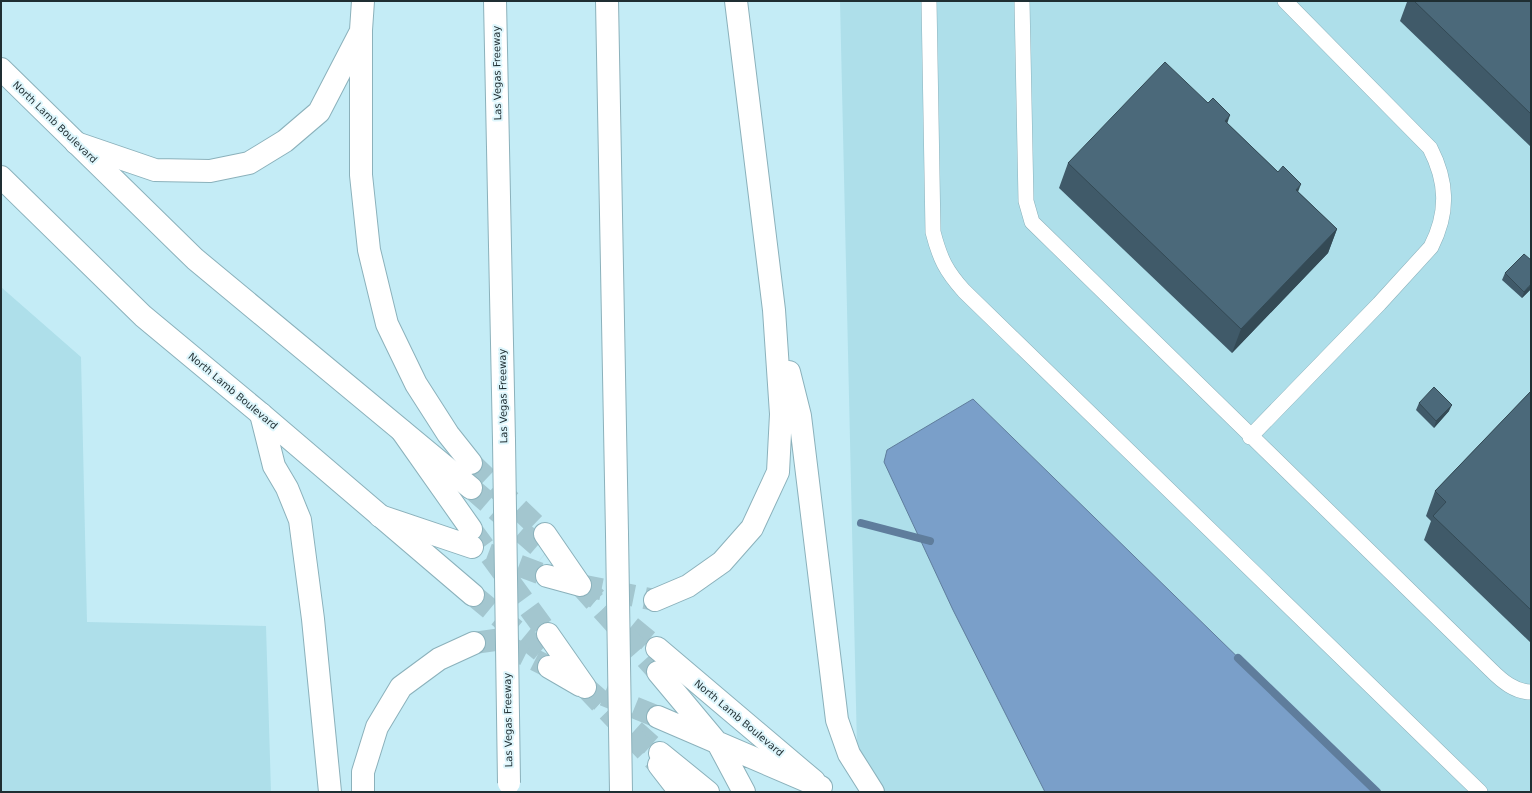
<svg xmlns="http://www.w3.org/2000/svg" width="1532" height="793" font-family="'DejaVu Sans',sans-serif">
  <rect width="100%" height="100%" fill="#c4ecf6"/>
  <path fill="#aedfea" d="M 840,1 L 1531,1 L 1531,792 L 858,792 Z
    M 1,287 L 81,357 L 87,622 L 266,626 L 271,792 L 1,792 Z"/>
  <path fill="#7a9fc9" stroke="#5f7d9c" d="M 973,399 L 1376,792 L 1045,792 L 953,610 L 884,462 L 887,450 Z"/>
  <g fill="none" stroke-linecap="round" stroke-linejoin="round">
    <path stroke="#5f7d9c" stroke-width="8" d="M 861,523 L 930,541
      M 1238,658 L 1377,792"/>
    <path stroke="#a3c6cf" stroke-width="22" stroke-dasharray="22 11" stroke-linecap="butt" d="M 471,488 L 546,553
      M 580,585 L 657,648
      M 473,595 L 548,657
      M 585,687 L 660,753"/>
    <path stroke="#a3c6cf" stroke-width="22" stroke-dasharray="22 11" stroke-linecap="butt" d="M 471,463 L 545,534
      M 471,529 L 548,634
      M 488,554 L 547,576
      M 580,585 L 658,672
      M 580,585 L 655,600
      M 474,643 L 495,640 L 549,667
      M 585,687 L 659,765
      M 604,695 L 658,717"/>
    <defs>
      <path id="lane" d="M 929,1 L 933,232 C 940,259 946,271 964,291 L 1480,792
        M 1022,1 L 1026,201 L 1032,222 L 1491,670 C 1502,681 1515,692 1531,692
        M 1250,437 L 1379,304 L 1431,247 C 1449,212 1447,181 1430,148 L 1285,1"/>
      <path id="secondary" d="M 1,69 L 195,259 L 471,488
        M 1,177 L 143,316 L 261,414 L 473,595
        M 657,648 L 814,781
        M 660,753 L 708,792"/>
      <path id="highway" d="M 363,1 L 361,30 L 361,175 L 369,250 L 387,324 L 416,384 L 448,434 L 471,463
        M 495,1 L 504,441
        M 607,1 L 617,534
        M 76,143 L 155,170 L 210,171 L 249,163 L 285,141 L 319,112 L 360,33
        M 789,372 L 800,416 L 837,720 L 849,754 L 873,792
        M 261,414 L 274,466 L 287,488 L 300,520 L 313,619 L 330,792
        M 402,431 L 471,529
        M 380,516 L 472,547
        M 545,534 L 580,585
        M 547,576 L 580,585
        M 655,600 L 688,586 L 722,562 L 752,528 L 778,472 L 781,414 L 774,310 L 736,1
        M 548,634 L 585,687
        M 549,667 L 580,685
        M 658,672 L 719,745 L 744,792
        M 658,717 L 821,787
        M 659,765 L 680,792
        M 363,792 L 363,772 L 377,727 L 401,687 L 439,659 L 474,643"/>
    </defs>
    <use href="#lane" stroke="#8bb1bb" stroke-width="16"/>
    <use href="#secondary" stroke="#8bb1bb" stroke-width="24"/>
    <use href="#highway" stroke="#8bb1bb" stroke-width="24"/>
    <use href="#lane" stroke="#fff" stroke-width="15"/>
    <use href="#secondary" stroke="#fff" stroke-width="22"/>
    <use href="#highway" stroke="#fff" stroke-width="22"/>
    <defs>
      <path id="highway-bridge" d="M 504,441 L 509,783
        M 617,534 L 621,792"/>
    </defs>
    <use href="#highway-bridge" stroke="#8bb1bb" stroke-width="24" stroke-linecap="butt"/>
    <use href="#highway-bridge" stroke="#fff" stroke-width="22"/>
  </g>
  <path fill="#405a69" d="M 1406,1 L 1531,1 L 1531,147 L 1400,21 L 1407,2 Z
    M 1227,123 L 1337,229 L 1328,253 L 1232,353 L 1059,188 L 1068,163 Z
    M 1505,273 L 1531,289 L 1522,298 L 1502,280 Z
    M 1531,391 L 1531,643 L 1424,540 L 1431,521 L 1426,516 L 1435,491 Z
    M 1419,403 L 1449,411 L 1434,428 L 1416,410 Z"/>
  <path fill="#344a55" d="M 1230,115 L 1222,139 L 1225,121 Z
    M 1301,184 L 1292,208 L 1296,190 Z
    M 1337,229 L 1328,253 L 1232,353 L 1241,329 Z
    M 1531,284 L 1531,289 L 1522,298 L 1524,292 Z
    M 1452,405 L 1449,411 L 1434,428 L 1436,421 Z"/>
  <path fill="#4b697a" stroke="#344a55" d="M 1414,1 L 1531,1 L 1531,114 Z
    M 1165,62 L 1208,103 L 1213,98 L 1230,115 L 1225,121 L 1278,172 L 1283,166 L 1301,184 L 1296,190 L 1337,229 L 1241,329 L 1068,163 Z
    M 1524,254 L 1531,260 L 1531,284 L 1524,292 L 1505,273 Z
    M 1434,387 L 1452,405 L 1436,421 L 1419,403 Z
    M 1531,391 L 1531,610 L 1433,516 L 1446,502 L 1435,491 Z"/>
  <g text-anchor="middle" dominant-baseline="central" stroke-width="4" stroke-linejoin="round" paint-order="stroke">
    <g font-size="10" fill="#1f2e32" stroke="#def6fc">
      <text transform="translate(497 73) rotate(-91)">Las Vegas Freeway</text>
      <text transform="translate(55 122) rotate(44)">North Lamb Boulevard</text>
      <text transform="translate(233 391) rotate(40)">North Lamb Boulevard</text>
      <text transform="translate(503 396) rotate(-91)">Las Vegas Freeway</text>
      <text transform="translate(739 718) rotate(40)">North Lamb Boulevard</text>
      <text transform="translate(508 720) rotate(-91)">Las Vegas Freeway</text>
    </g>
  </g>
  <rect width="1532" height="793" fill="none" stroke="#1f2e32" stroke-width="4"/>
</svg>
